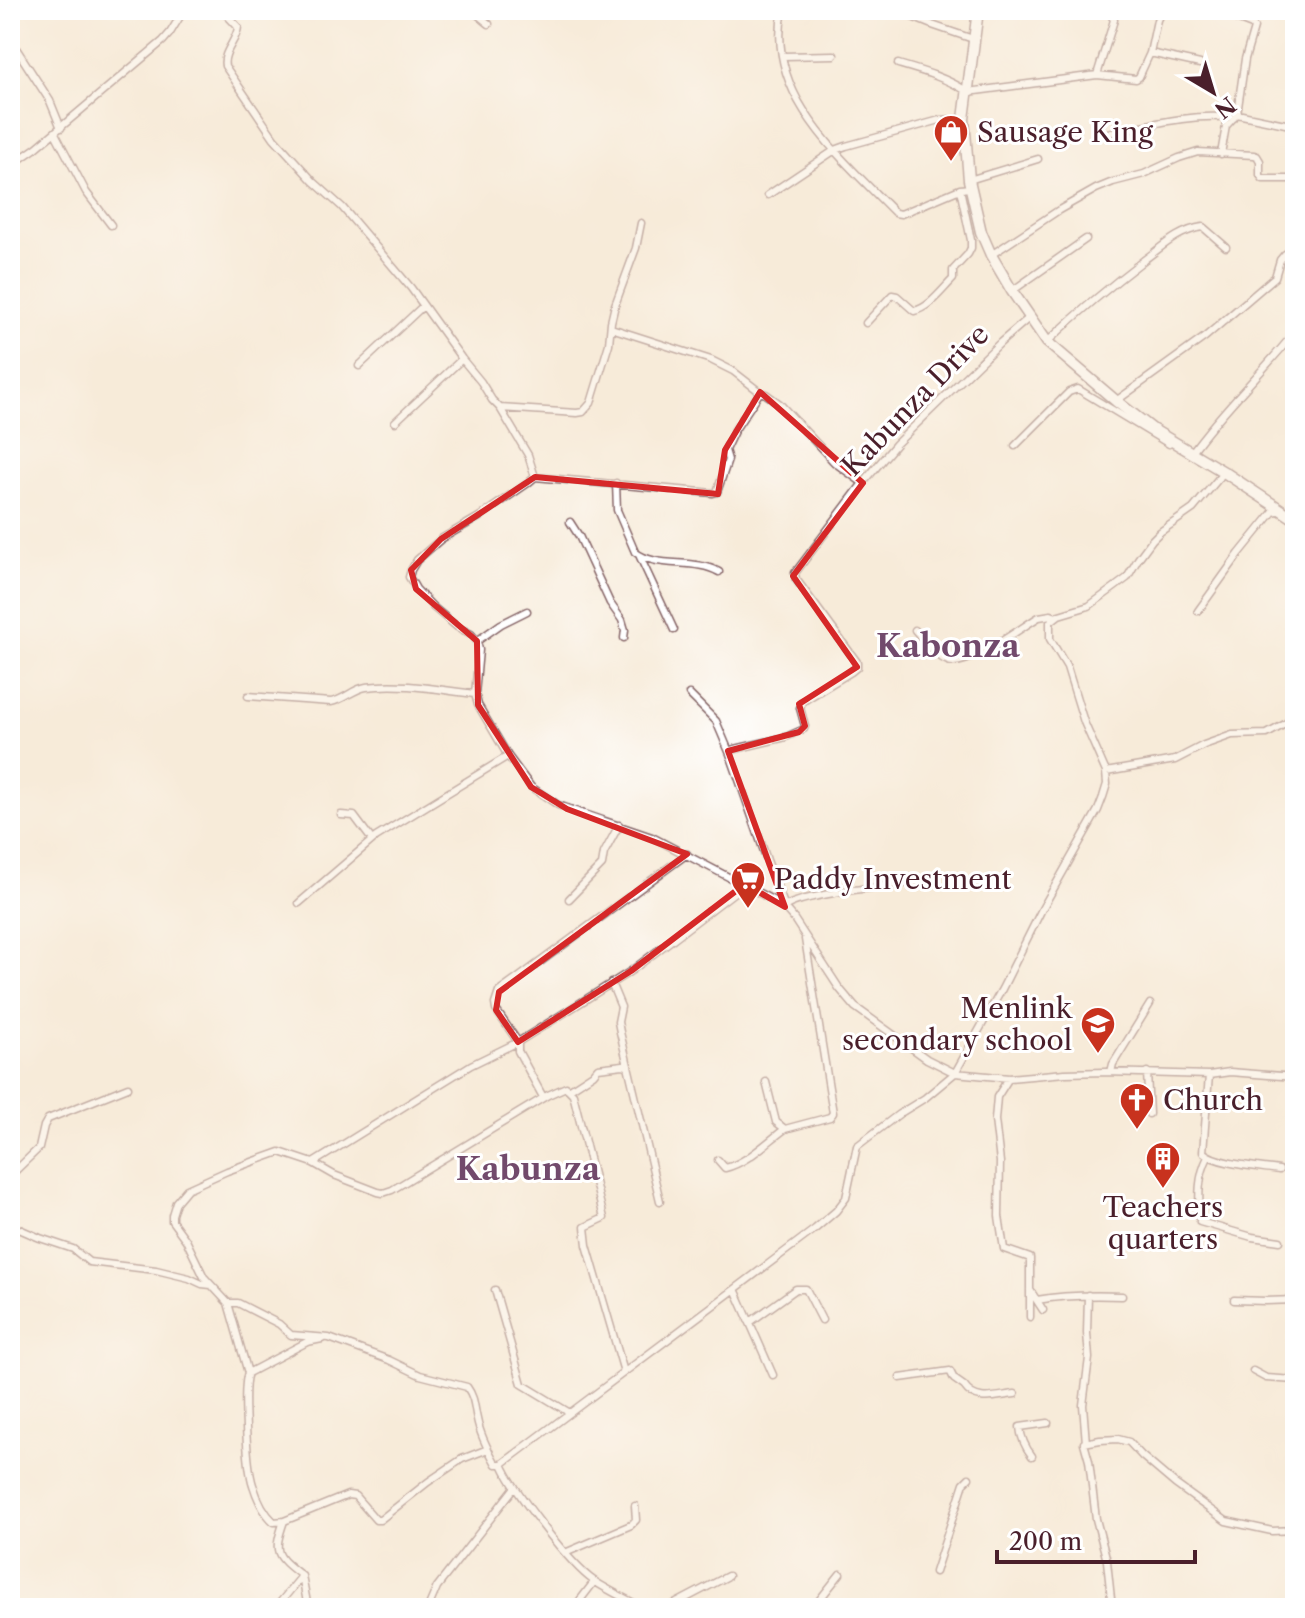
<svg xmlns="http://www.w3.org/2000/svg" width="1305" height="1618" font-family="'Libre Caslon Text',serif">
  <rect width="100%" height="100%" fill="#fff"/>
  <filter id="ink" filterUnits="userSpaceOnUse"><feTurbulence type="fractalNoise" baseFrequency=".0125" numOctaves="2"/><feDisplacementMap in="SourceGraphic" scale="16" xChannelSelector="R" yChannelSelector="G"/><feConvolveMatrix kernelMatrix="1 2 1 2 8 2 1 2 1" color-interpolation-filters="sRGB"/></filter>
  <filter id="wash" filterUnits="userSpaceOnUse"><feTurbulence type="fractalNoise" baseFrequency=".006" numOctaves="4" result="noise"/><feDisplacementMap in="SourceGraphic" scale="32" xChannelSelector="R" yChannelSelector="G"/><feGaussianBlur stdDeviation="1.8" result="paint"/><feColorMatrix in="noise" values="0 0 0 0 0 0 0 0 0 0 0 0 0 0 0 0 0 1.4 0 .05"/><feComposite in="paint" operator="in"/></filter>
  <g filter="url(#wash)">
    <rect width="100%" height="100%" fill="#f7ebd9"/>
  </g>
  <g filter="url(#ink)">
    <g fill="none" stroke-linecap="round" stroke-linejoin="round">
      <defs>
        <path id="street" d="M 222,10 L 238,27 C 237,41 222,52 225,66 L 274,138 L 313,181 L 342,207 L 411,288 L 462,359 L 481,382 L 492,400 L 500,408 L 528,455 L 535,477
          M 472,10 L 489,24
          M 783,10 C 764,95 843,159 895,213 L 901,214 L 960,189 L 970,188
          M 895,10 L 932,25 L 973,39
          M 1046,10 L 1050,14 L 1083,10
          M 1213,10 L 1252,25 L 1254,28 L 1245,59 L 1237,114 L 1226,126 L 1221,154
          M 10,39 L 50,101 L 61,128
          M 1150,53 L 1200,64
          M 783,56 L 834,55
          M 898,64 C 922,71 947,78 968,92 L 1097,75 L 1136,79 L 1139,77 L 1150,53 L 1157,20 L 1162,10
          M 1097,75 L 1114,20 L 1108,10
          M 1237,114 L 1295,126
          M 55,133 L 86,192 L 111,225
          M 1108,133 C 1149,125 1191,113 1234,118
          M 10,166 L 36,148 L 163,41 L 170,33 L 184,10
          M 969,180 L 1038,159
          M 768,195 L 835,150 L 846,146 L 940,120 L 964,119
          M 991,255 L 1059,210 L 1096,189 L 1113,182 L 1144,174 L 1179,158 L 1198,152 L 1254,155 L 1257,156 L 1260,161 L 1260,175 L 1263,179 L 1295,179
          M 1012,291 L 1086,239
          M 866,323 L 892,295 L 897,296 L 914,311 C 929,308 942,290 953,279 L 953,270 L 968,254 L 971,248 L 971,240 L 960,189
          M 611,328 L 711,360 L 733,371 L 760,392 L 766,394 L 780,404 L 834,462 L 863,483
          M 1047,342 C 1078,313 1110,286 1144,260 C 1162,247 1179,230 1203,227 L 1226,247
          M 359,366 L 423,306
          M 760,392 L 734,431 L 725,450 L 728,460 L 717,492 L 713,493 L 535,477 L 528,483 L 479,517 L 441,539 L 417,560 L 411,570 L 409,577 L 416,589 L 433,607 L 457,627 L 471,634 L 477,641 L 479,650 L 475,694 L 478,705 L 508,756 L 531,787 L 558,805 L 652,837 L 782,905 L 794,919 L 839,988 L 855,1007 L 927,1059 L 955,1073 L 1009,1078 L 1065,1073 L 1106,1072 L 1209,1075 L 1230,1072 L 1295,1077
          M 1116,401 L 1205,337 L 1275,277 L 1280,260 L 1285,254 L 1295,248
          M 500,408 L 577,413 L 583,412 L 591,403 L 609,344 L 611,322 L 615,305 L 636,248 L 641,223
          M 395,422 L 462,359
          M 1015,446 L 1069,392 L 1078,389 L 1169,444
          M 1192,452 C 1223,409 1262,373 1295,332
          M 616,483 L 617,510 L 635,552 C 656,569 695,558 719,572
          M 570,522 L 579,536 L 610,603 L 622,620 L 625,630 L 624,638
          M 640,557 L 674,630
          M 1198,611 L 1239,554 L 1273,512 L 1282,510
          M 915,630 C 924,640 935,656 948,661 C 967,669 1020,628 1039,617 L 1051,615 L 1056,617
          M 477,641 L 501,624 L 527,611
          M 689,694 L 716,721 L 730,754
          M 248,696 L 331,702 C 344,700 353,689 366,687 C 402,682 440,690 475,694
          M 1106,772 L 1175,760 L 1204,745 L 1232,735 L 1267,734 L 1285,724 L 1295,715
          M 341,815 L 354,816 L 372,840
          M 935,880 C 907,884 802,893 785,907 L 767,860 L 730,754 L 731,750 L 786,737 L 804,729 L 805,726 L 800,708 L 802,702 L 851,672 L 857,667 L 857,662 L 796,579 L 795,573 L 863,483 L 896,444 L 1001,342 L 1030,317
          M 569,899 L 602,865 L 604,853 L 619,825
          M 299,903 L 376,837 L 508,756
          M 611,983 L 621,1007 L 618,1022 L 620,1032 L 660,1201
          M 1111,1072 L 1113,1064 L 1150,1004
          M 1147,1072 L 1149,1114
          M 1209,1075 L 1203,1152 C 1215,1164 1260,1167 1279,1170
          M 1009,1078 L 997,1097 L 995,1120 L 1000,1162 L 999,1216 L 1004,1249 L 1030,1258 L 1030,1317
          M 766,1082 L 776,1122 L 785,1129 L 830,1117 L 833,1113 L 805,939
          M 570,1089 L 593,1074 L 598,1068 L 623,1065 L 627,1066
          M 543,1097 L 518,1051 L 518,1042 L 496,1010 L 495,1004 L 499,992 L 687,854
          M 1208,1157 C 1197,1178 1199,1199 1200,1222 L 1252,1237 L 1280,1241
          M 718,1160 L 725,1168 C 747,1163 767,1142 785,1129
          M 313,1163 L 471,1065 L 518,1042 L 631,971 L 745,884
          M 10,1176 L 39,1148 L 44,1126 L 48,1119 L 128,1087
          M 10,1225 L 40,1238 L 73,1249 L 89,1262 L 156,1270 L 189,1278 L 202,1284 L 211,1285
          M 735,1289 L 773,1375
          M 495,1290 L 522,1384 L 570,1413
          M 1030,1290 L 1043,1310
          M 1037,1300 C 1065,1295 1093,1295 1122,1296
          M 1234,1300 L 1266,1301 L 1295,1300
          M 228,1303 L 248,1373 C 242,1386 247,1468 253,1485 C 257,1498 264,1513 274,1522 L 284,1521 L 348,1495 L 355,1496 L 376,1520 L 380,1520 L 428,1482 L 462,1459 L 488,1449
          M 748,1320 L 753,1320 L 796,1289 L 806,1289 L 822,1320
          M 1253,1371 L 1266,1378 L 1295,1380
          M 624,1372 L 587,1245 L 585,1227 L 604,1218 L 573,1094 L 566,1087 L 548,1095 L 392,1190 L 383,1193 L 378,1192 L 334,1175 L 313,1163 L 280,1152 L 227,1171 L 187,1189 L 176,1202 L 172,1215 L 172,1221 L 186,1240 L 204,1277 L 228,1303 L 238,1303 L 279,1324 L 291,1335 L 329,1338 L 389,1360 L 420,1375 L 467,1387 C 475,1398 474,1407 477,1419 C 480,1435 488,1450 496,1464 L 502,1464 L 815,1229 L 836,1211 L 846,1198 L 857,1146 L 899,1114 L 925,1098 L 955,1073 L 1002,989 L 1042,909 L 1098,810 L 1103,797 L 1107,784 L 1106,772 L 1084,722 L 1067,667 L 1050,639 L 1050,622 L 1059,615 L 1089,606 L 1127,578 L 1138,559 L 1152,540 L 1160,532 L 1193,509 L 1224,472
          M 248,1373 L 307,1342 L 322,1339
          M 900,1378 L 950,1371 L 954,1379 L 964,1386 C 976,1404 996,1396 1015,1394
          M 1086,1443 L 1083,1405 L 1089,1358 L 1087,1333 L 1088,1295
          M 1032,1456 C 1025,1447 1021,1439 1020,1427 L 1048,1423
          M 502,1464 C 514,1491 569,1564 594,1581 C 609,1591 627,1599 643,1608
          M 284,1521 C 273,1553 275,1555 302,1576 L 308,1608
          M 565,1553 L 631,1525 L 636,1520 L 635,1506
          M 935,1572 L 964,1483 L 969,1478
          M 272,1608 L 278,1605 L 302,1576
          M 428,1608 L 437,1587 L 515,1487
          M 574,1608 L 594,1582
          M 667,1608 L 728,1576
          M 813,1608 L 840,1574
          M 1112,1608 L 1107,1561 L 1096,1519 L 1089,1461 L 1084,1443 L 1100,1440 L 1118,1439 L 1129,1442 L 1142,1456 L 1175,1484 L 1226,1521 L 1272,1531 L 1295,1530"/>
        <path id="primary" d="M 978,10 L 964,119 L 969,180 L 981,232 L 991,255 L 1012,291 L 1047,342 L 1116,401 L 1152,429 L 1224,472 L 1295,519"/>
      </defs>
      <use href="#street" stroke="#876668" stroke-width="9"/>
      <use href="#primary" stroke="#876668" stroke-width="13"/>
      <use href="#street" stroke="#fff" stroke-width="6"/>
      <use href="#primary" stroke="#fff" stroke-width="10"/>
    </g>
  </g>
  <path d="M0 0H1305V1618H0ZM 760,392 L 863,483 L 793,576 L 857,667 L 799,704 L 805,726 L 799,732 L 728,751 L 785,907 L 745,884 L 631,971 L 518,1042 L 496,1010 L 499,992 L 687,854 L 567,809 L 531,787 L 478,705 L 477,641 L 416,589 L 411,570 L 441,539 L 535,477 L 718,494 L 725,450 Z" fill="#f7ebd9" fill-opacity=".55" fill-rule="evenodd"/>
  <path fill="none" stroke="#d62828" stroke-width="6" stroke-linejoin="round" d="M 760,392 L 863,483 L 793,576 L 857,667 L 799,704 L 805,726 L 799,732 L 728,751 L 785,907 L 745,884 L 631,971 L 518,1042 L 496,1010 L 499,992 L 687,854 L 567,809 L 531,787 L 478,705 L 477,641 L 416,589 L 411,570 L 441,539 L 535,477 L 718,494 L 725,450 Z"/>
  <defs>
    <symbol id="shop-pin" viewBox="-11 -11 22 30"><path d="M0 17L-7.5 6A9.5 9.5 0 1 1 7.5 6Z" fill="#c8321e" stroke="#fff"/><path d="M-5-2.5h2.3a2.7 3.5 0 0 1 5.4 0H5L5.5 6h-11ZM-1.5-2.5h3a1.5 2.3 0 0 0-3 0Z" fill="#fff"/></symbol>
    <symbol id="supermarket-pin" viewBox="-11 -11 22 30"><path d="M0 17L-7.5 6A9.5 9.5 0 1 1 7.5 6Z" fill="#c8321e" stroke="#fff"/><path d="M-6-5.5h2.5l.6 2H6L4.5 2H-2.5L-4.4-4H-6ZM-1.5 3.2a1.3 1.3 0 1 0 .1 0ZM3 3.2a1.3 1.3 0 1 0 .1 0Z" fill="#fff"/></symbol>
    <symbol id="school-pin" viewBox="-11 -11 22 30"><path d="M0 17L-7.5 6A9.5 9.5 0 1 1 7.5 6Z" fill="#c8321e" stroke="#fff"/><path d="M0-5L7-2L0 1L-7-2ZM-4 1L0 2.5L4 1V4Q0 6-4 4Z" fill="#fff"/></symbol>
    <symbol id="church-pin" viewBox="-11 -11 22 30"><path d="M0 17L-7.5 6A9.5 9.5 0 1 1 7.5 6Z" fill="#c8321e" stroke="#fff"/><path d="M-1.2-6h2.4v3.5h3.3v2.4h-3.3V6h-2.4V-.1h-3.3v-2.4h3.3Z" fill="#fff"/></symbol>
    <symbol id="building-pin" viewBox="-11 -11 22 30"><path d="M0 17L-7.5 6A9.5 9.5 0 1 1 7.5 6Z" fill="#c8321e" stroke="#fff"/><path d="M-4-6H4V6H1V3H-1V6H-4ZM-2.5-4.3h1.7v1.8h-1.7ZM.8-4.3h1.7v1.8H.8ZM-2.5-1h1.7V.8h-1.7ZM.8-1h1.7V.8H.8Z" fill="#fff"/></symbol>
  </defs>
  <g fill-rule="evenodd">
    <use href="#shop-pin" x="931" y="112" width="40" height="54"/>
    <use href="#supermarket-pin" x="728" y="859" width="40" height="54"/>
    <use href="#school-pin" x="1078" y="1004" width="40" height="54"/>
    <use href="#church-pin" x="1117" y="1080" width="40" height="54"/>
    <use href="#building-pin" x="1143" y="1139" width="40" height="54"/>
  </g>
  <g text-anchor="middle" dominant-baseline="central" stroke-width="6" stroke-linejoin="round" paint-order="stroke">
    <g font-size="28" fill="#4a1f2b" stroke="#fff" text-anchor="start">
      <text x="977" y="132">Sausage King</text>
      <text x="774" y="879">Paddy Investment</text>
      <text x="1072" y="1008" text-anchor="end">Menlink<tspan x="1072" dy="32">secondary school</tspan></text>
      <text x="1163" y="1100">Church</text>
      <text x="1163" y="1207" text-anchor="middle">Teachers<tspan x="1163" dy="32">quarters</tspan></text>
    </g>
    <g font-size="28" fill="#4a1f2b" stroke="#fff">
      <text transform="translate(915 400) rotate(-46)">Kabunza Drive</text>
    </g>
    <g font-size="32" font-weight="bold" fill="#724a6c" stroke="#fff">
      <text x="948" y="645">Kabonza</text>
      <text x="528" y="1168">Kabunza</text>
    </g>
  </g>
  <rect width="1305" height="1618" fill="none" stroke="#fff" stroke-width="40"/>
  <g transform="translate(1213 92) rotate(142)" stroke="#ffffff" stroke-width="6" paint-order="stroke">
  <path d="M0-6L14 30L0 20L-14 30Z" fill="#4a1f2b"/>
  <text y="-12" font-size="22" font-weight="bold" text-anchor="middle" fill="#4a1f2b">N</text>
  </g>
  <path d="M997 1550v12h198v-12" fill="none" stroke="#4a1f2b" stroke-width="4"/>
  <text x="1009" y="1550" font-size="24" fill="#4a1f2b" stroke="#ffffff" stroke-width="6" paint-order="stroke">200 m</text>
</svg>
